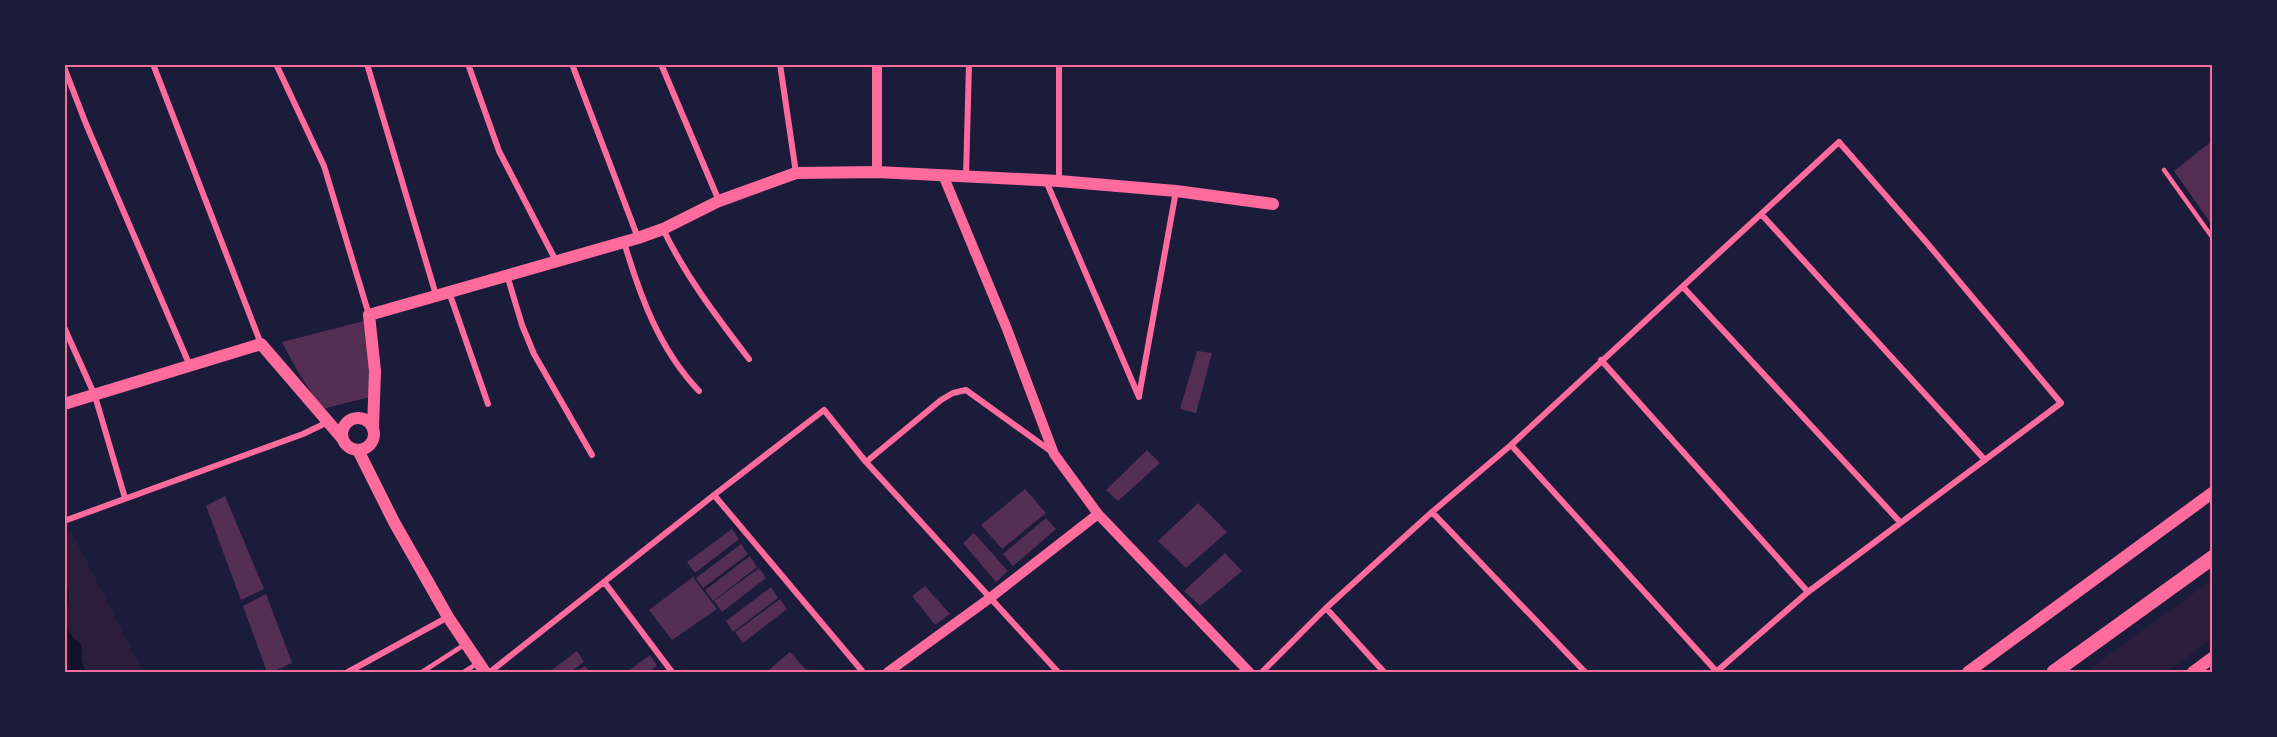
<svg xmlns="http://www.w3.org/2000/svg" width="2277" height="737" font-family="Georgia,serif">
  <rect width="100%" height="100%" fill="#1b1b3a"/>
  <path fill="#2a1e3b" d="M 72,532 L 143,672 L 65,672 L 64,534 Z
    M 2212,580 L 2212,639 L 2166,672 L 2085,672 Z"/>
  <path fill="#12122b" d="M 65,579 C 78,603 53,624 81,644 L 82,661 L 86,672 L 65,672 Z"/>
  <path fill="#542f53" d="M 2212,141 L 2212,225 L 2174,171 Z
    M 364,321 L 369,359 L 370,397 L 322,409 L 298,372 L 282,342 Z
    M 1197,351 L 1212,353 L 1196,413 L 1180,409 Z
    M 1147,450 L 1160,463 L 1118,501 L 1106,490 Z
    M 1025,489 L 1046,513 L 1002,549 L 981,525 Z
    M 225,496 L 264,589 L 241,600 L 206,506 Z
    M 1198,503 L 1227,532 L 1186,568 L 1158,541 Z
    M 1046,518 L 1056,529 L 1013,566 L 1003,554 Z
    M 732,529 L 739,539 L 695,573 L 687,562 Z
    M 974,533 L 1008,571 L 996,582 L 963,543 Z
    M 741,544 L 748,554 L 703,588 L 696,578 Z
    M 1225,553 L 1242,571 L 1200,606 L 1184,591 Z
    M 750,556 L 757,567 L 713,601 L 705,590 Z
    M 759,568 L 766,578 L 722,612 L 714,601 Z
    M 693,577 L 717,609 L 672,640 L 649,610 Z
    M 925,586 L 950,614 L 935,625 L 912,596 Z
    M 771,587 L 778,598 L 733,632 L 726,621 Z
    M 266,594 L 292,663 L 272,672 L 267,672 L 243,606 Z
    M 780,599 L 787,609 L 743,643 L 735,632 Z
    M 577,651 L 584,662 L 570,672 L 549,672 Z
    M 790,652 L 808,672 L 767,672 L 778,662 Z
    M 650,655 L 657,666 L 648,672 L 627,672 Z
    M 585,666 L 590,672 L 576,672 Z"/>
  <g fill="none" stroke-linecap="round" stroke-linejoin="round">
    <path stroke="#ff6b9d" stroke-width="4.5" d="M 2164,170 L 2212,237
      M 422,672 L 464,645
      M 464,672 L 478,663"/>
    <path stroke="#ff6b9d" stroke-width="6" d="M 153,64 L 261,344
      M 276,64 L 324,166 L 369,315
      M 367,64 L 436,295
      M 468,64 L 499,151 L 556,261
      M 572,64 L 638,238
      M 661,64 L 719,201
      M 780,64 L 796,173
      M 1059,64 L 1059,181
      M 64,67 L 86,124 L 190,366
      M 966,176 L 969,64
      M 1046,181 L 1139,397
      M 1762,215 L 1985,460
      M 663,229 C 686,277 717,317 749,359
      M 624,242 C 640,296 659,349 699,391
      M 507,275 L 522,325 L 534,354 L 592,455
      M 1683,287 L 1900,522
      M 449,292 L 488,404
      M 64,327 L 95,396 L 125,498
      M 1601,360 L 1808,592
      M 1139,396 L 1176,191
      M 1511,445 L 1717,672
      M 866,462 L 941,400 L 953,393 L 966,390 L 1052,452
      M 714,495 L 824,410 L 866,462 L 1058,672
      M 1432,512 L 1585,672
      M 64,521 L 303,434 L 328,422
      M 605,583 L 672,672
      M 1326,608 L 1384,672
      M 348,672 L 448,617
      M 490,672 L 714,495 L 863,672
      M 1262,672 L 1326,608 L 1432,512 L 1511,445 L 1839,142 L 1927,243 L 2061,403 L 1808,592 L 1716,672"/>
    <path stroke="#ff6b9d" stroke-width="10" d="M 877,64 L 877,172
      M 943,175 L 1007,329 L 1054,454 L 1098,514 L 1249,672
      M 888,672 L 990,598 L 1098,514"/>
    <path stroke="#ff6b9d" stroke-width="12" d="M 64,404 L 261,344 L 342,438
      M342 434a16 16 0 1 1 32 0a16 16 0 1 1-32 0Z
      M 373,428 L 375,371 L 369,315 L 638,238 L 663,229 L 719,201 L 796,173 L 877,172 L 1059,181 L 1176,191 L 1273,204
      M 358,450 L 394,522 L 448,617 L 485,672
      M 1968,672 L 2212,493
      M 2193,672 L 2212,658"/>
    <path stroke="#ff6b9d" stroke-width="15" d="M 2054,672 L 2212,558"/>
  </g>
  <rect width="2277" height="737" fill="none" stroke="#1b1b3a" stroke-width="132"/>
  <rect x="66" y="66" width="2145" height="605" fill="none" stroke="#ff6b9d" stroke-width="2"/>
</svg>
